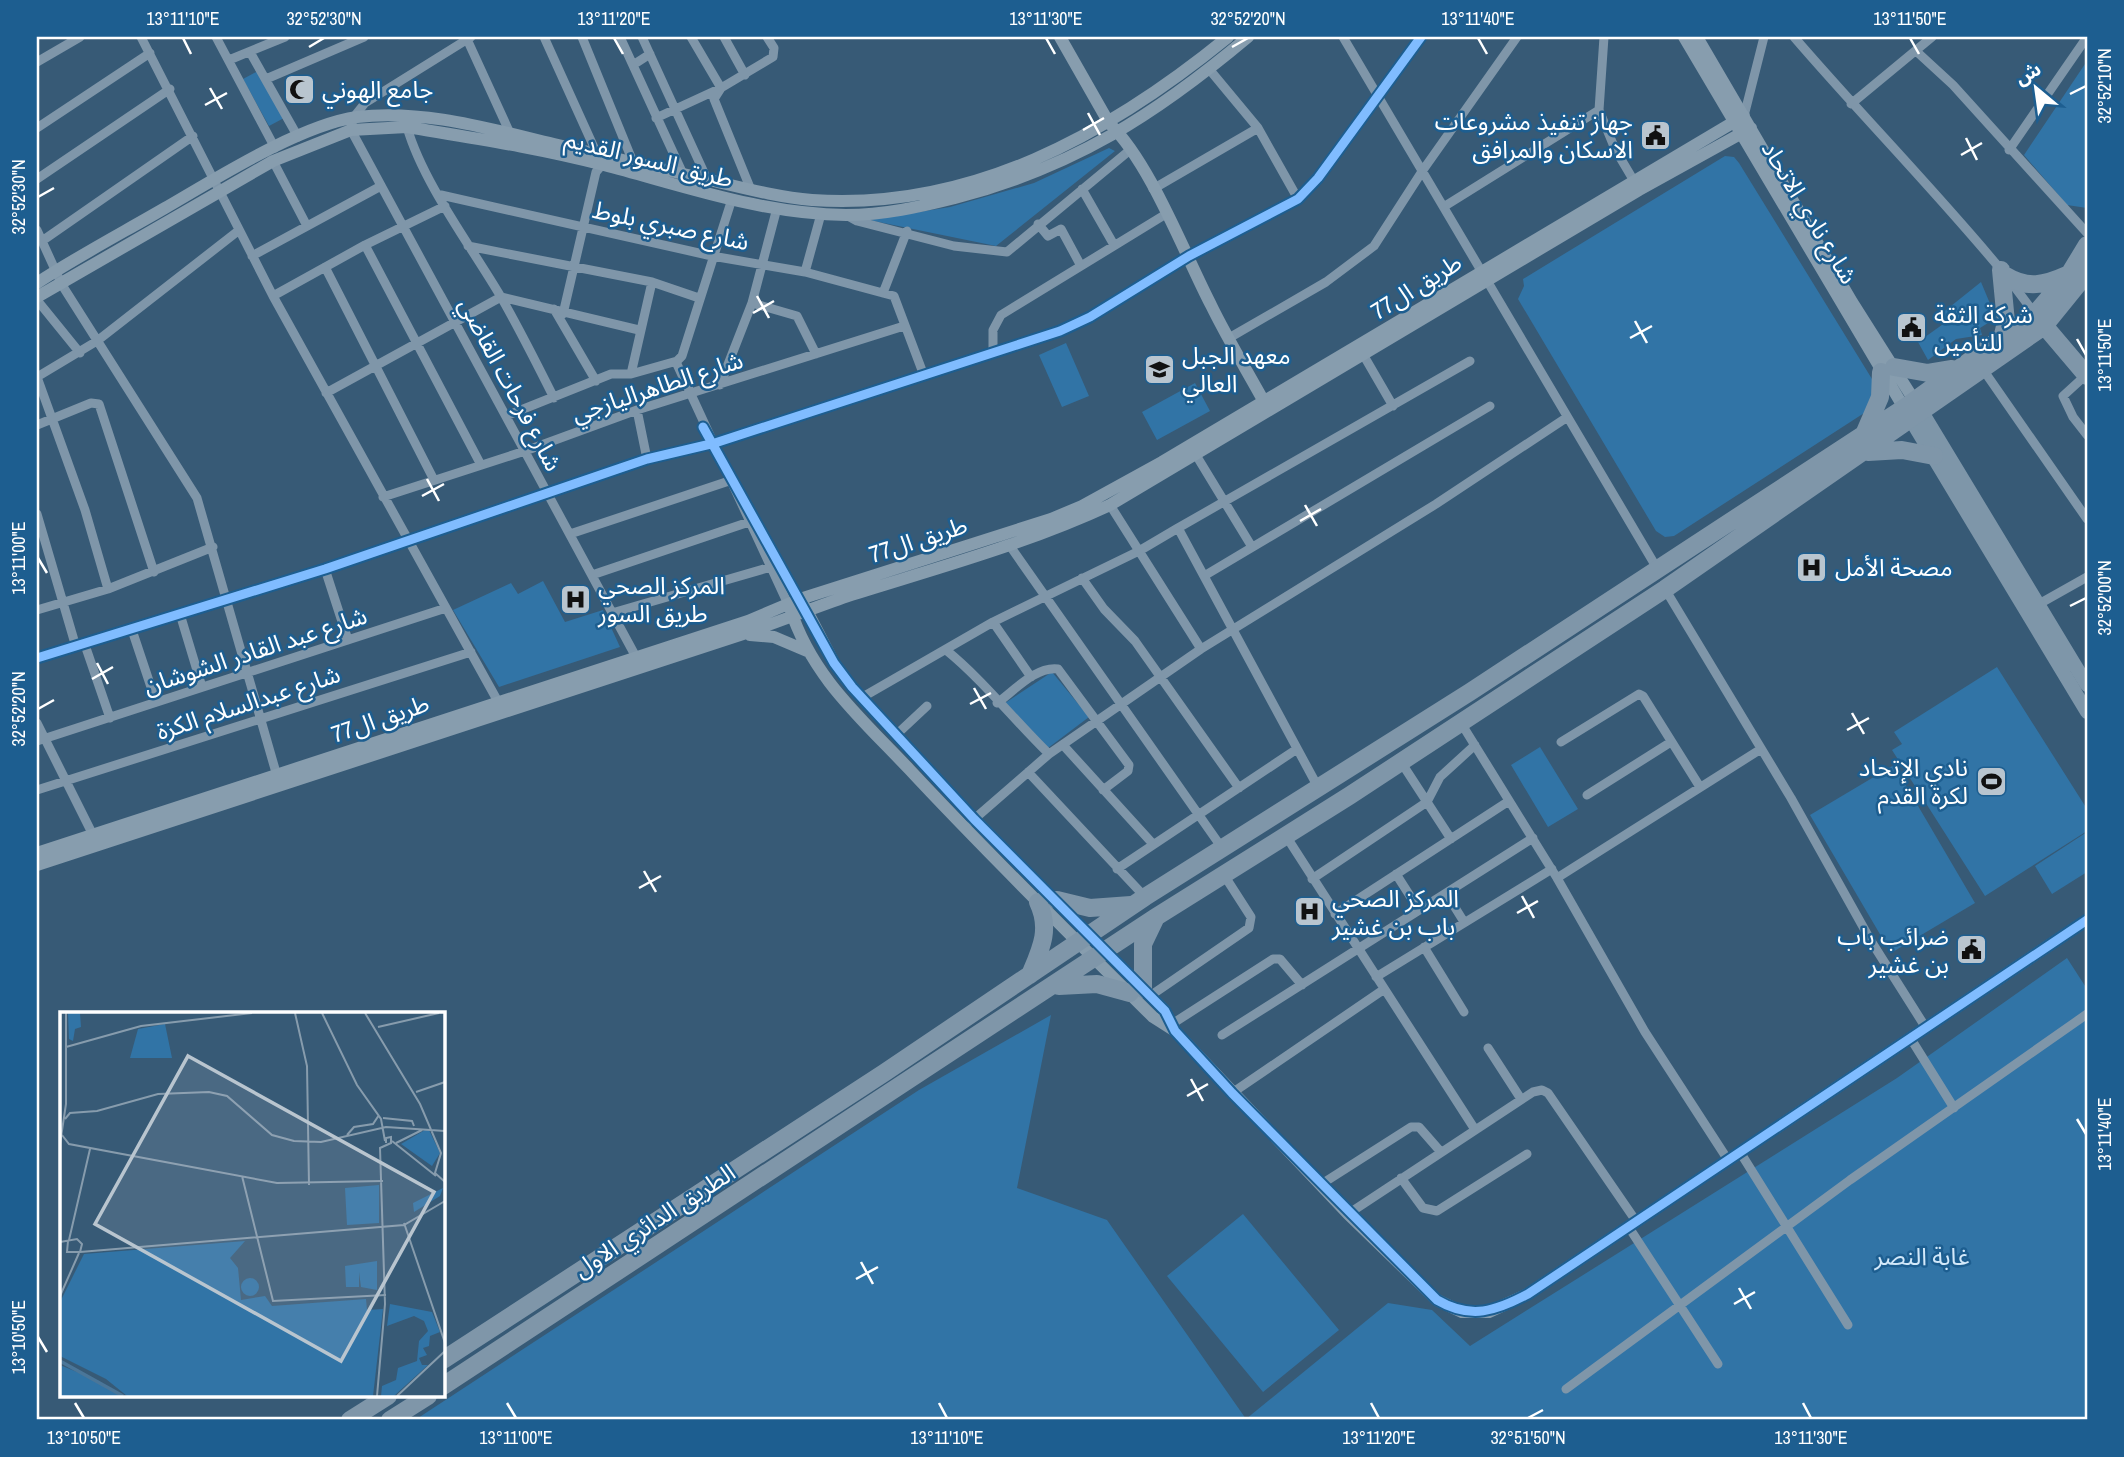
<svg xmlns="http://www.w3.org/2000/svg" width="2124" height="1457" font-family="'Archivo Narrow','Noto Sans Arabic',sans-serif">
  <rect width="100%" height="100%" fill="#375a76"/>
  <path fill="#3174a6" d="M 2087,44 L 2087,208 L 2067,205 L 2024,155 L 2085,64 Z
    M 258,71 L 284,118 L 269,126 L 243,79 Z
    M 1109,148 L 1115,151 L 996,246 L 869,220 L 950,207 L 1034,183 Z
    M 1725,156 L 1734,157 L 1739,163 L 1872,379 L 1875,406 L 1674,536 L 1665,537 L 1656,531 L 1518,299 L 1524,286 L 1523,279 Z
    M 1981,282 L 1996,318 L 1980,328 L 1982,335 L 1956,339 L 1928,360 L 1918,342 L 1946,322 L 1941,314 Z
    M 1066,343 L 1089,396 L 1062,407 L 1039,355 Z
    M 1195,383 L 1210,411 L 1157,440 L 1142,412 Z
    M 543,581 L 565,622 L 603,610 L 620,647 L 499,687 L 453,610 L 511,583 L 518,594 Z
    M 1997,667 L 2087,809 L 2087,831 L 1985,896 L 1892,750 L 1902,744 L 1894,732 Z
    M 1052,672 L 1089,717 L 1048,748 L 1002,705 Z
    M 1540,747 L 1578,809 L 1548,827 L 1511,765 Z
    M 1894,765 L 1975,903 L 1891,953 L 1810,815 Z
    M 2087,832 L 2087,872 L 2052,894 L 2035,866 Z
    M 2067,958 L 2087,989 L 2087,1420 L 415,1420 L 919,1090 L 1051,1015 L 1017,1188 L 1107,1220 L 1246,1419 L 1388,1303 L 1432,1310 L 1470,1346 L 1897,1078 Z
    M 1243,1214 L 1339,1330 L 1263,1392 L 1167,1276 Z"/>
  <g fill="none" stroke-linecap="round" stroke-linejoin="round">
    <path stroke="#7f96a9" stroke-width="9" d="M 141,37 L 273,296 L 501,707
      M 216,37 L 275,148
      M 466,37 L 509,131
      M 471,37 L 365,103 L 353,118 L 351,130 L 636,657
      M 544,37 L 602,165 L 596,172 L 563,314
      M 582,37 L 633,162
      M 620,37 L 683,174
      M 642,37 L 707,179
      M 691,37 L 721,88 L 714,99 L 751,190
      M 724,37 L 745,75
      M 1343,37 L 1658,570
      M 1604,37 L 1599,110 L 1615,149 L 1634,181
      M 1794,37 C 1862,116 1935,190 2002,271
      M 1916,51 L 1953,85 L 2087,233
      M 250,52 L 298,137
      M 229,60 L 285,37
      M 37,62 L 80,37
      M 633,65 L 650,54
      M 1209,69 L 1258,128
      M 266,79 L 364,37
      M 1851,104 L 1932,37
      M 1744,116 L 1764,37
      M 656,118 L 721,88 L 773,57 L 774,48 L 767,37
      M 407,127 C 423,183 471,246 501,297 C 520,330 537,364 554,398
      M 37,128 L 150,53
      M 2009,150 L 2087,37
      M 273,161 L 307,226
      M 37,179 L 170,89
      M 1082,189 L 1114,245
      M 1153,189 L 1258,128 L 1298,199
      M 441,195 L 712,256 L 805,272 L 894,296 L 923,373
      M 1445,206 L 1599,110
      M 848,216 L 857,221 L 954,246 L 1007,252 L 1130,150
      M 1038,224 L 1048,236 L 1061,229 L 1081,266
      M 37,230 L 62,285 L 197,498 L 277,776
      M 42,241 L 193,136
      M 365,245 L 481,465
      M 468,246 L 652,282 L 699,298
      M 252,256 L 381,186
      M 325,267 L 434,480
      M 805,272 L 821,214
      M 2011,282 L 2035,314
      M 883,293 L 907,231
      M 273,296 L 365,245 L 445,206
      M 37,300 L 80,353
      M 752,303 L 797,316 L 816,354
      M 554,309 L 596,381
      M 1229,338 L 1326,282 L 1374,246 L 1423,170 L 1517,37
      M 993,352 L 993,330 L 1001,315 L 1166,214
      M 1364,356 L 1393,406
      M 676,362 L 788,604
      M 1982,368 L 2087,519
      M 631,374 L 652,282
      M 2086,375 L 2063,396 L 2073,417 L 2087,435
      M 37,377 L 97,341 L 238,231
      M 37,377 L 85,510 L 108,589
      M 720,385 L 752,303 L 777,208
      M 326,393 L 501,297 L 639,330
      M 637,410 L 647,459
      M 506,416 L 611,374 L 631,374 L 677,361 L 682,356 L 731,202
      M 37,425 L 91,403 L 99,404 L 154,572
      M 1196,455 L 1252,547
      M 740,491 L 800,599
      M 383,497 L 525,451 L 637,410 L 904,326
      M 1110,505 L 1201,649
      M 37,514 L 76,647
      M 570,534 L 729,481
      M 1010,546 L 1222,848
      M 325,569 L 348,640
      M 592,575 L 749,522
      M 1204,576 L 1490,406
      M 1082,578 L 1104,609 L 1135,641 L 1239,788
      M 1665,589 L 1791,798 L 1871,941 L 1926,1028
      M 2039,604 L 2087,577
      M 37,610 L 108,589 L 213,547
      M 612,613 L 771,567
      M 180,614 L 202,687
      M 993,622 L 1031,677
      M 132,630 L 156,702
      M 85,645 L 110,718
      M 946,650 C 983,680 1014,720 1049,754
      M 37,658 L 325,569 L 647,459 L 715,443 L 1060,331 L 1090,317 L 1189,256 L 1298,199 L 1318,178 L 1421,37
      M 861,698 L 993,622 L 1139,551 L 1178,528
      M 997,703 C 1014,691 1036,666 1058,669 L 1129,765 L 1128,771 L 1103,790
      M 37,723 L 93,835
      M 1461,723 L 1557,878 L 1645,1032 L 1728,1160
      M 896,735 L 927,706
      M 37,741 L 446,608
      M 1561,742 L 1639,694 L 1643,696 L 1700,787
      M 1063,745 L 1153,844
      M 1401,762 L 1451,839
      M 1028,772 L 1145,897
      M 1319,789 L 1178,528 L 1470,361
      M 37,790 L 471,652
      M 1587,795 L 1671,742
      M 972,821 L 1049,754 L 1201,649 L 1436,504 L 1566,418
      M 1286,836 L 1474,1128
      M 1117,869 L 1297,749
      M 1396,874 L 1419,910
      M 1557,878 L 1761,749
      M 1312,879 L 1427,802 L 1440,777 L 1475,745
      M 1446,893 L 1464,922
      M 1335,914 L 1509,801
      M 1424,947 L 1464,1012
      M 1376,977 L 1552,869
      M 1150,996 L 1249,928 L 1251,917 L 1224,875
      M 1172,1024 L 1273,959 L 1280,959 L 1302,985
      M 1222,1035 L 1533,838
      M 1911,1039 L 1954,1108
      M 1488,1048 L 1521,1099
      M 1232,1093 L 1383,990
      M 1740,1152 L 1848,1325
      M 1401,1178 L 1423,1208 L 1437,1211 L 1527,1154
      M 1320,1185 L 1411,1127 L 1419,1127 L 1440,1151
      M 1348,1214 L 1533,1092 L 1542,1090 L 1548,1093 L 1636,1221
      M 1628,1226 L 1718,1364
      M 1566,1389 L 1850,1180 L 2087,1014"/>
    <path stroke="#879dae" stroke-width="12" d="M 1060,37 L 1109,123 C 1151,164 1184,253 1211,305 C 1228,340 1249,374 1268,409
      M 1684,37 L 1904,408
      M 1697,37 L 1852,302 L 1914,400
      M 37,283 C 78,256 122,233 165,208 C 215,179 300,125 357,117 C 423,109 490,129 554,144 C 604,156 655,167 705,179 C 740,187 776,197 812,200 C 971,211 1109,134 1228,37
      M 37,297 L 273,161 L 351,130 L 407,127 C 472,138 539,148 604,165 C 684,186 762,214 846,215 C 884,215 919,207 955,198 C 1074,167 1155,115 1248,37
      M 804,605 L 834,663 L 852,687 L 974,819 L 1165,1011 L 1175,1031 L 1348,1214 L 1437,1300 L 1462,1312 L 1489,1312 L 1528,1294 L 2087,920
      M 790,608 C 812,677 861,718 909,769 C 988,854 1071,935 1153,1017 L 1175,1031
      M 750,635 L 774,637 L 807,651
      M 37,853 L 748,621 L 800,599 L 1051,519 L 1082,506 L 1162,462 L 1744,116
      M 37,865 L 743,634 C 778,622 813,608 848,596 C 937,568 1026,544 1110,505 L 1639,190 L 1751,128"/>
    <path stroke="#7e96a9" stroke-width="14" d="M 1916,402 L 2087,685
      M 1905,410 L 2087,712"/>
    <path stroke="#7f96a9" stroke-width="18" d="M 2001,270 L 2006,322 L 2002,339
      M 2006,276 C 2027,289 2045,285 2067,275
      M 2037,317 L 2087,376
      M 1894,367 L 1928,373 L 1952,369
      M 1865,432 L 1880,397 L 1881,372
      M 1868,452 L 1902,450 L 1934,456
      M 1057,900 L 1090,908 L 1131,905
      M 1030,975 C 1041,949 1051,929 1038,902
      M 1059,986 L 1097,984 L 1130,993
      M 1143,989 L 1143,944 L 1155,919
      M 443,1360 L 884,1073 L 1145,897 L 1470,692 L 1904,408 L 2035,314 L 2070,273 L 2087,245
      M 443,1386 L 1156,917 L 1349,796 L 1665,589 L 2044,326 L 2087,273
      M 350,1420 L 388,1396
      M 390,1420 L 428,1396"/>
    <defs>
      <path id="cycleway" d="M 703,427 L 834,663 L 852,687 L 974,819 L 1165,1011 L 1175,1031 L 1232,1093 L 1437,1300 C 1471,1320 1496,1311 1528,1294 L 2087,920
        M 37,658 L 325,569 L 647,459 L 715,443 L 1060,331 L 1090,317 L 1189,256 L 1298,199 L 1318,178 L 1421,37"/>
    </defs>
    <use href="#cycleway" stroke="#1d5e90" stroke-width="13"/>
    <use href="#cycleway" stroke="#80bcff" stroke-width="9"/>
  </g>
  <path fill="none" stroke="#fff" stroke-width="2.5" d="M 183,38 L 191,54M 614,38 L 623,54M 1046,38 L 1055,54M 1478,38 L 1487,54M 1910,38 L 1919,54M 309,47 L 324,38M 1232,47 L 1248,38M 210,88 L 222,109M 2070,94 L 2086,86M 205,105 L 227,93M 1088,113 L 1100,135M 1083,130 L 1104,118M 1966,138 L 1977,160M 1961,155 L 1982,143M 38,197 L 54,188M 757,296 L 769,318M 753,313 L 774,301M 1635,321 L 1647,343M 1630,338 L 1652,326M 2077,339 L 2086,355M 427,479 L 439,501M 422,496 L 444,484M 1305,505 L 1317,526M 1300,521 L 1321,509M 38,558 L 47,573M 2070,606 L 2086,598M 97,663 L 108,684M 92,679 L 113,667M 974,688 L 986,709M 970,704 L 991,693M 38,709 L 54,700M 1852,713 L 1864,734M 1847,730 L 1869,718M 644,871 L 656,892M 639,888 L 661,876M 1522,896 L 1534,918M 1517,913 L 1538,901M 1191,1079 L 1203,1101M 1187,1096 L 1208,1084M 2077,1119 L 2086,1134M 861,1262 L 873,1284M 856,1279 L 878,1267M 1739,1288 L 1751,1309M 1734,1304 L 1755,1292M 38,1337 L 47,1352M 75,1403 L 84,1418M 507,1403 L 516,1418M 939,1403 L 947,1418M 1371,1403 L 1379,1418M 1803,1403 L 1811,1418M 1528,1418 L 1543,1410"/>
  <defs>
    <symbol id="mosque-square" viewBox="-11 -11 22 22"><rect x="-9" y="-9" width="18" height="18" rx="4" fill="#b9c5cf" stroke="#1d5e90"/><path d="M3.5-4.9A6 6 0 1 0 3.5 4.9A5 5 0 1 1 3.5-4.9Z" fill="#111"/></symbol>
    <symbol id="civic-square" viewBox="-11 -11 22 22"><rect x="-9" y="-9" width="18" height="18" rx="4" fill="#b9c5cf" stroke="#1d5e90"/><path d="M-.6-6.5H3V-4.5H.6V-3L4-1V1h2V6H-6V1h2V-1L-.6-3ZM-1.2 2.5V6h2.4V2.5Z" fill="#111"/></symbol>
    <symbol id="university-square" viewBox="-11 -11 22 22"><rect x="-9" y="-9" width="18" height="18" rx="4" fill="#b9c5cf" stroke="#1d5e90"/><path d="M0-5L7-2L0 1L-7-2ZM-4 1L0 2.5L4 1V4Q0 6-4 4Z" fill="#111"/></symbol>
    <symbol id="hospital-square" viewBox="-11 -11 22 22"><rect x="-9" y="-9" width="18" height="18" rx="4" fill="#b9c5cf" stroke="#1d5e90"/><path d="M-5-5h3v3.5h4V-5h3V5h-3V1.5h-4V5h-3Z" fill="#111"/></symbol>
    <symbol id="stadium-square" viewBox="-11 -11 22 22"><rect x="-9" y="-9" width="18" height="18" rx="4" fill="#b9c5cf" stroke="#1d5e90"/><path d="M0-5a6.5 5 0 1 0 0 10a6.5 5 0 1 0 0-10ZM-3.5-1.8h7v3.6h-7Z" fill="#111"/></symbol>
  </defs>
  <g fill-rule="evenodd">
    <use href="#mosque-square" x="282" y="72" width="35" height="35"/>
    <use href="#civic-square" x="1638" y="118" width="35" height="35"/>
    <use href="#civic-square" x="1894" y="310" width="35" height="35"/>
    <use href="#university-square" x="1142" y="352" width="35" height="35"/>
    <use href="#hospital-square" x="1794" y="550" width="35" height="35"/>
    <use href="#hospital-square" x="558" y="582" width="35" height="35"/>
    <use href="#stadium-square" x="1974" y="764" width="35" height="35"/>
    <use href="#hospital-square" x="1292" y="894" width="35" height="35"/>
    <use href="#civic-square" x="1954" y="932" width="35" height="35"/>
  </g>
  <g text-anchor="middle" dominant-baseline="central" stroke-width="5" stroke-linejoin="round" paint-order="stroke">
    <g font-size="24" fill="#fff" stroke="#1d5e90" text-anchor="start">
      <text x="322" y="89">جامع الهوني</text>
      <text x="1633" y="121" text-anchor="end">جهاز تنفيذ مشروعات<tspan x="1633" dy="28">الاسكان والمرافق</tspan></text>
      <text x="1934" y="314">شركة الثقة<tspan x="1934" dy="28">للتأمين</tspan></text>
      <text x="1182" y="355">معهد الجبل<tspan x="1182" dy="28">العالي</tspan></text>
      <text x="1835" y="567">مصحة الأمل</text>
      <text x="598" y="585">المركز الصحي<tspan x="598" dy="28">طريق السور</tspan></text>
      <text x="1968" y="767" text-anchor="end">نادي الإتحاد<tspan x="1968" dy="28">لكرة القدم</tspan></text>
      <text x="1332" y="898">المركز الصحي<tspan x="1332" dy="28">باب بن غشير</tspan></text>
      <text x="1949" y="936" text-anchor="end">ضرائب باب<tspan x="1949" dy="28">بن غشير</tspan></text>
    </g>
    <g font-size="24" fill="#fff" stroke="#1d5e90">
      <text transform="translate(649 158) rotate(14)">طريق السور القديم</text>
      <text transform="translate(1810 212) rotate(59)">شارع نادي الاتحاد</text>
      <text transform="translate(671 225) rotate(12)">شارع صبري بلوط</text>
      <text transform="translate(1416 286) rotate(-32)">طريق ال77</text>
      <text transform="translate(511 384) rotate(62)">شارع فرحات القاضي</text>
      <text transform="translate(657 386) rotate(-18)">شارع الطاهراليازجي</text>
      <text transform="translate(918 539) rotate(-18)">طريق ال77</text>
      <text transform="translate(255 650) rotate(-18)">شارع عبد القادر الشوشان</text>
      <text transform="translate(248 702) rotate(-18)">شارع عبدالسلام الكزة</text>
      <text transform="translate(380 718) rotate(-19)">طريق ال77</text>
      <text transform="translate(654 1220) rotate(-33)">الطريق الدائري الاول</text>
    </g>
    <g font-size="24" fill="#d3e9fa" stroke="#1d5e90">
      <text x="1922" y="1256">غابة النصر</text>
    </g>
  </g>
  <g transform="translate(60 1012)">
    <rect width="385" height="385" fill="#375a76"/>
    <path d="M 8,1 L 20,1 L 21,15 L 15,17 L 13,29 L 9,27 ZM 105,12 L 112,46 L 70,46 L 78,17 ZM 365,118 L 369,118 L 380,141 L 372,154 L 341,132 ZM 319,173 L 319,211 L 287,213 L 285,176 ZM 383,176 L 380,184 L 354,200 L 353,191 ZM 185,229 L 170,246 L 178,256 L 181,288 L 205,284 L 212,294 L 306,287 L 307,298 L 323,297 L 313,384 L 67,384 L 46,367 L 0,344 L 0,290 L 24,242 ZM 317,249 L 317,278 L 301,275 L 299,260 L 299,275 L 286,275 L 285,254 ZM181 275a9 9 0 1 1 18 0a9 9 0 1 1-18 0ZM 330,292 L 372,300 L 380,320 L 370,324 L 369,334 L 363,336 L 367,343 L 359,346 L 362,353 L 368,353 L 334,384 L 321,384 L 322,374 L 336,368 L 338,356 L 357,349 L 359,329 L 368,319 L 364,309 L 354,304 L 327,314 ZM 0,353 L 39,369 L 60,384 L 0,384 Z" fill="#3174a6"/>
    <path fill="none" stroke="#4a7699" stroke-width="3.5" d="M 0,349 L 63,384"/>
    <path fill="none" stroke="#879cad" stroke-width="2" d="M 235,1 L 247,54 L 249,173M 262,1 L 297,73 L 321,107 L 325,129M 305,1 L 360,92 L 381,141 L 375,161 L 385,170M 318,15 L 379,1M 6,35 L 81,14 L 192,1M 356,80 L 385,70M 323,106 L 352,109 L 354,114M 5,107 L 10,101 L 37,99 L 98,82 L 149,80 L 167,84 L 212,123 L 234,129 L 261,130 L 326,115 L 385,119M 2,123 L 9,132 L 217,171 L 323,169M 287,123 L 294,115 L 313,112 L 319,103M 332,129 L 376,164M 336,131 L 362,118M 0,132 L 6,92 L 6,1M 182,164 L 213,289 L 326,283M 344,211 L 385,331M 9,228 L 30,137M 0,230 L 17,227 L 22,232 L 20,240 L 7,240 L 8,229M 20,240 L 344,213 L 385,189M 0,284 L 19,241M 317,384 L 325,292 L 320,136 L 331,131 L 331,125 L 326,126 L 326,131M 337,384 L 385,339"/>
    <path fill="#b9c5cf" fill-opacity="0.15" stroke="#b9c5cf" stroke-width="3.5" d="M 128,44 L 374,180 L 281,349 L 35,212 Z"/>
    <rect width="385" height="385" fill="none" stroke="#fff" stroke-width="3.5"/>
  </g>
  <rect width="2124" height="1457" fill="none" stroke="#1d5e90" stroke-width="77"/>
  <g transform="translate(2036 88) rotate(331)" stroke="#1d5e90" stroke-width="5" paint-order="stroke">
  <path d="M0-5L12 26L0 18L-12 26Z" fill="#ffffff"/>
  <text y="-10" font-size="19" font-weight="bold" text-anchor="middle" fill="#ffffff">ش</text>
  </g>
  <rect x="38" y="38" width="2048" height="1380" fill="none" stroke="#fff" stroke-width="2.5"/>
  <g font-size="18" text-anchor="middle" fill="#fff">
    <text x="183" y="25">13°11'10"E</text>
    <text x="324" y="25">32°52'30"N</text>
    <text x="614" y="25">13°11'20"E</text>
    <text x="1046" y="25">13°11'30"E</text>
    <text x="1248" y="25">32°52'20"N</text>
    <text x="1478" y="25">13°11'40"E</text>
    <text x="1910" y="25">13°11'50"E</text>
    <text transform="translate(2105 86) rotate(-90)" y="6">32°52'10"N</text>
    <text transform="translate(19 197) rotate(-90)" y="6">32°52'30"N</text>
    <text transform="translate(2105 355) rotate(-90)" y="6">13°11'50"E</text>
    <text transform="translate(19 558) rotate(-90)" y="6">13°11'00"E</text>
    <text transform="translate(2105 598) rotate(-90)" y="6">32°52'00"N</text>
    <text transform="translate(19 709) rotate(-90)" y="6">32°52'20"N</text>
    <text transform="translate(2105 1134) rotate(-90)" y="6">13°11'40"E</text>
    <text transform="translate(19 1337) rotate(-90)" y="6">13°10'50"E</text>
    <text x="84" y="1444">13°10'50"E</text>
    <text x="516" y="1444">13°11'00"E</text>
    <text x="947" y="1444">13°11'10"E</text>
    <text x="1379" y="1444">13°11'20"E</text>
    <text x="1528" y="1444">32°51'50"N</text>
    <text x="1811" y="1444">13°11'30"E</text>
  </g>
</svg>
